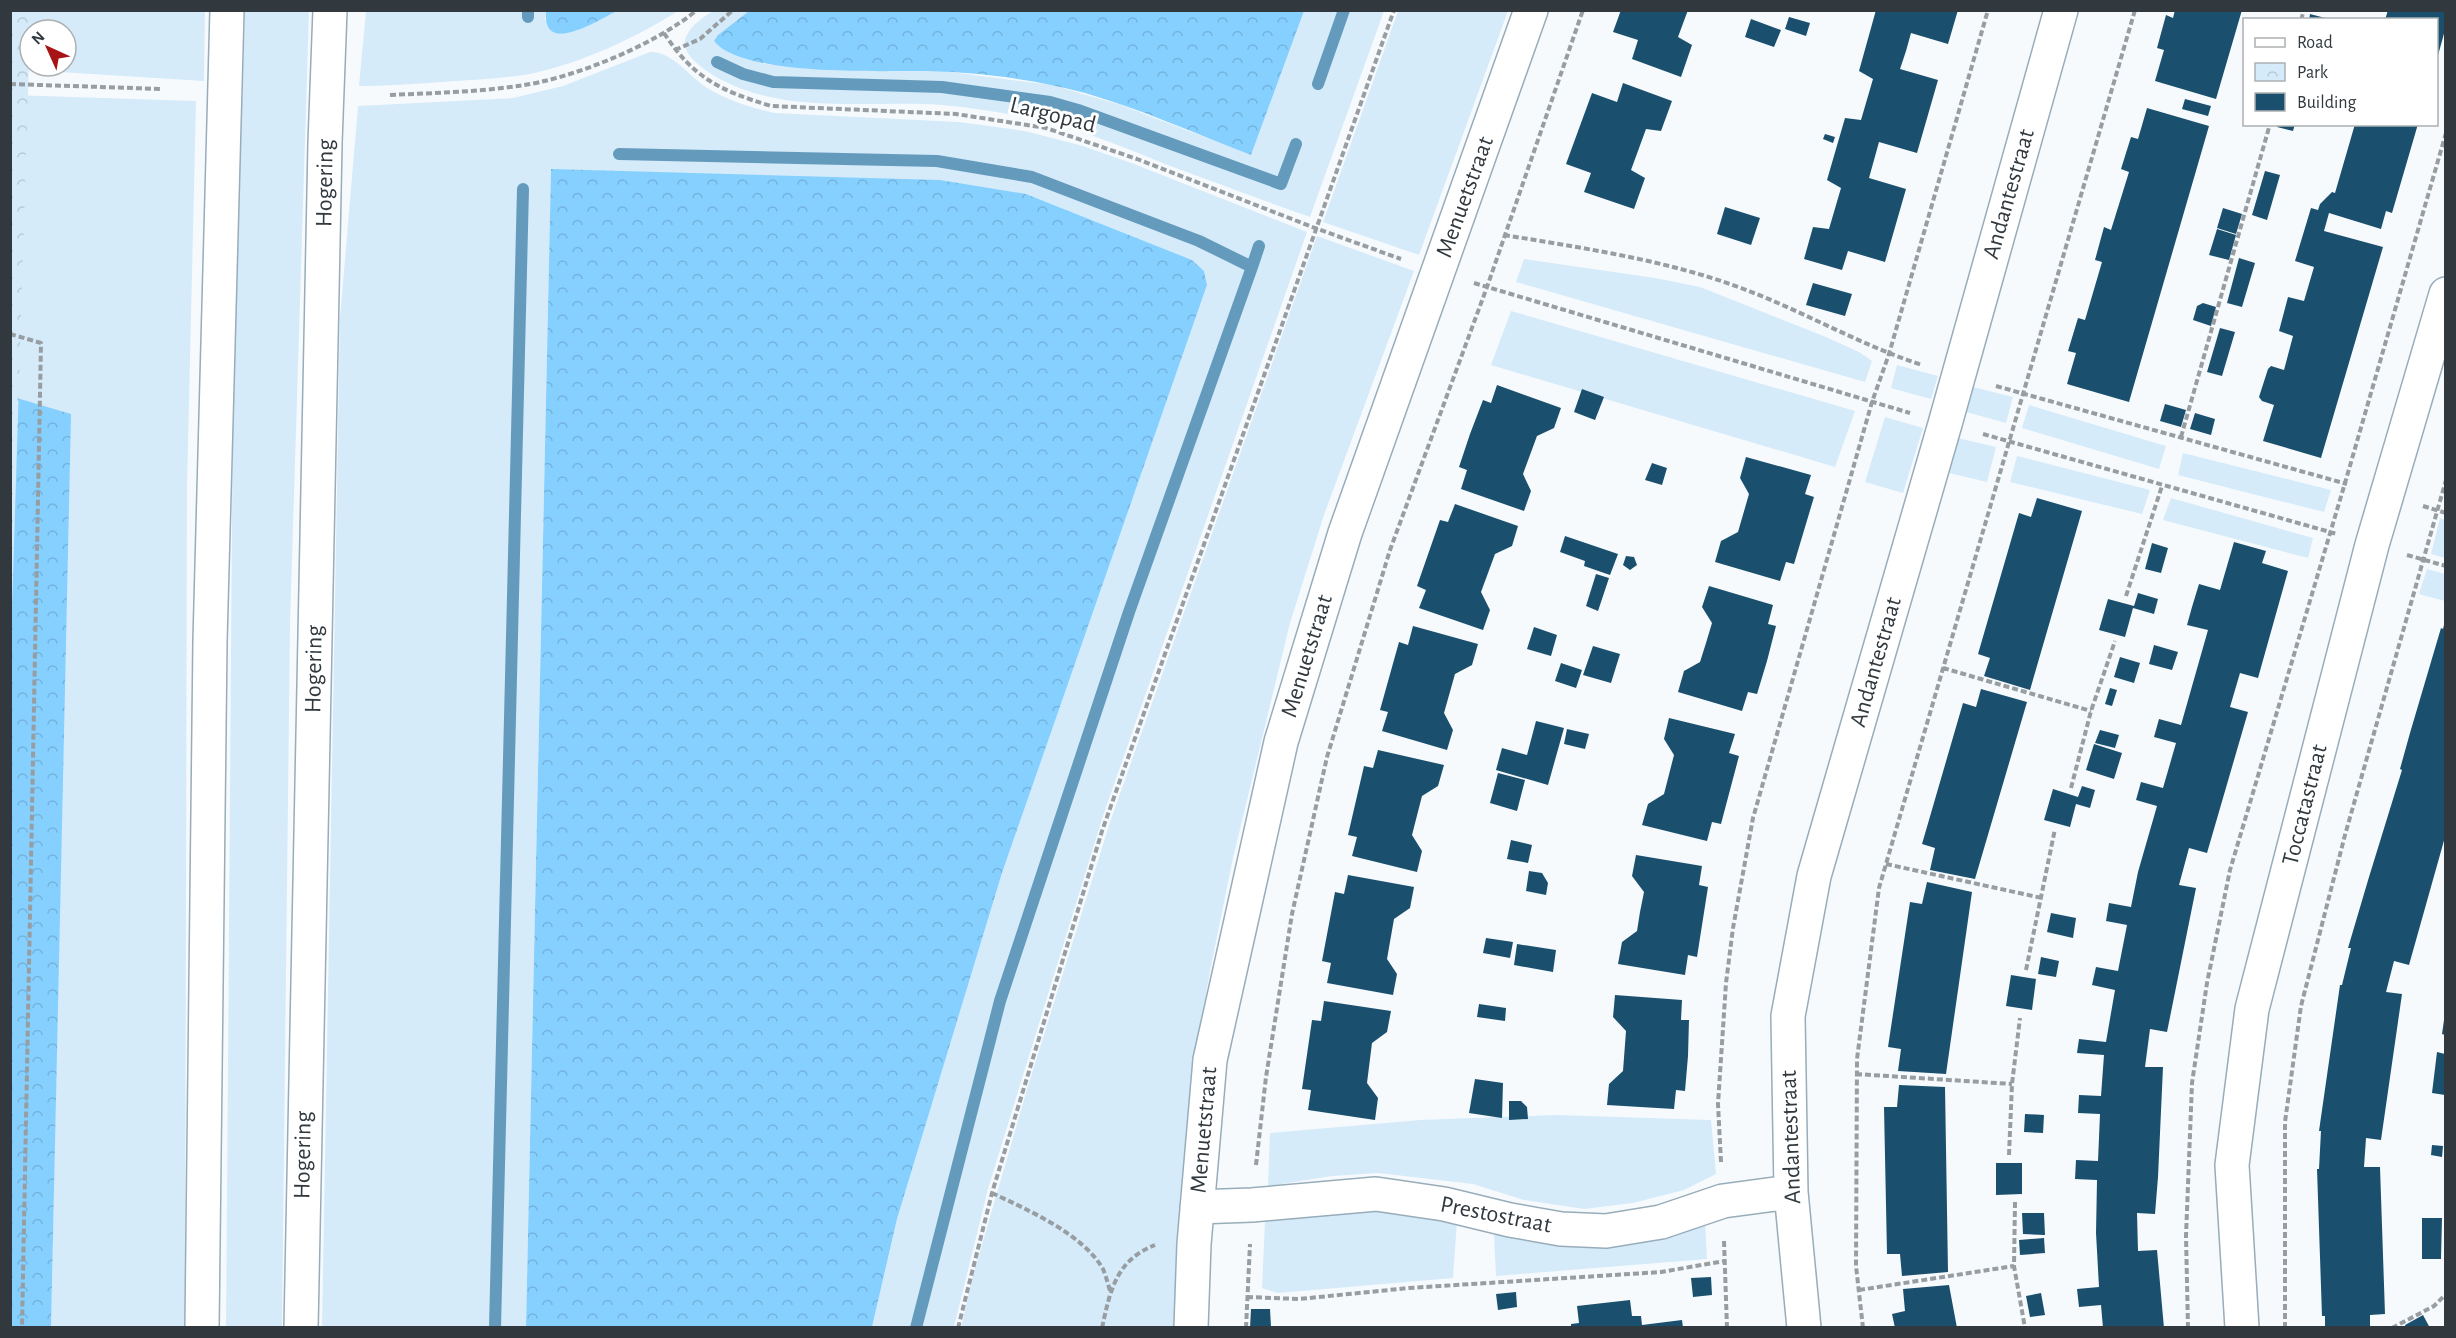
<svg xmlns="http://www.w3.org/2000/svg" width="2456" height="1338" font-family="'Alegreya Sans',sans-serif">
  <defs>
    <pattern id="forest-crowns" width="20" height="18" patternUnits="userSpaceOnUse" patternTransform="scale(1.5)"><rect width="20" height="18" fill="#85d0ff"/><path d="M2 6a3 3 0 1 1 6 0M12 15a3 3 0 1 1 6 0" fill="none" stroke="#73b3dc"/></pattern>
    <pattern id="park-crowns" width="20" height="18" patternUnits="userSpaceOnUse" patternTransform="scale(1.5)"><rect width="20" height="18" fill="#d5ebfa"/><path d="M2 6a3 3 0 1 1 6 0M12 15a3 3 0 1 1 6 0" fill="none" stroke="#b7cad7"/></pattern>
  </defs>
  <rect width="100%" height="100%" fill="#f6fafd"/>
  <path fill="#d5ebfa" fill-rule="evenodd" d="M 11,11 L 205,11 L 204,81 L 11,69 ZM 30,30 L 66,30 L 66,66 L 30,66 Z
    M 245,11 L 309,11 L 290,624 L 282,1327 L 226,1328 L 233,388 Z
    M 366,11 L 546,11 L 545,20 L 576,31 L 617,11 L 678,11 C 634,39 581,63 530,74 C 501,79 471,80 442,82 C 414,84 387,86 359,86 Z
    M 713,11 L 749,11 L 718,35 L 764,64 L 816,68 L 943,71 L 1052,85 L 1121,105 L 1251,155 L 1304,11 L 1384,11 L 1310,217 C 1262,200 1214,182 1165,164 C 1116,144 1067,124 1014,115 C 991,111 966,107 942,105 C 871,100 788,115 722,80 C 709,73 676,54 687,35 C 692,24 704,17 713,11 Z
    M 1398,11 L 1508,11 L 1419,255 L 1323,222 Z
    M 650,52 C 673,51 690,78 709,89 C 730,101 751,108 775,113 L 959,122 L 1025,131 L 1083,146 L 1134,164 L 1307,232 L 1103,816 L 988,1189 L 954,1327 L 872,1327 L 897,1219 L 1002,873 L 1207,285 L 1204,271 L 1192,260 L 1026,194 L 551,170 L 526,1327 L 322,1328 L 340,318 L 358,106 L 513,98 L 563,86 Z
    M 11,95 L 196,101 L 187,488 L 185,1327 L 51,1327 L 62,796 L 11,396 Z
    M 1317,236 L 1414,271 L 1324,515 L 1290,623 L 1233,858 L 1210,971 L 1194,1066 L 1173,1327 L 961,1328 L 972,1279 L 1028,1086 L 1110,822 Z
    M 1524,259 L 1655,278 L 1700,287 L 1826,337 L 1859,352 L 1872,361 L 1865,382 L 1516,282 Z
    M 1511,311 L 1855,411 L 1835,467 L 1491,365 Z
    M 1897,365 L 1938,376 L 1931,399 L 1891,388 Z
    M 1973,387 L 2013,397 L 2006,423 L 1966,412 Z
    M 2029,405 L 2166,446 L 2159,469 L 2022,428 Z
    M 1885,417 L 1923,428 L 1903,493 L 1865,482 Z
    M 1958,438 L 1996,447 L 1987,482 L 1949,473 Z
    M 2183,453 L 2331,490 L 2324,512 L 2178,475 Z
    M 2017,456 L 2150,490 L 2142,514 L 2010,482 Z
    M 2171,498 L 2313,538 L 2308,558 L 2163,520 Z
    M 2440,518 L 2445,520 L 2445,558 L 2431,554 Z
    M 2427,569 L 2445,574 L 2445,601 L 2419,594 Z
    M 1556,1115 L 1711,1120 L 1716,1174 L 1684,1190 L 1633,1203 L 1584,1209 L 1524,1200 L 1473,1184 L 1378,1173 L 1332,1176 L 1268,1186 L 1270,1133 L 1420,1120 Z
    M 1372,1205 L 1457,1221 L 1453,1278 L 1278,1293 L 1262,1288 L 1265,1221 L 1293,1210 Z
    M 1705,1221 L 1707,1259 L 1496,1276 L 1494,1235 L 1502,1230 Z"/>
  <path fill="url(#forest-crowns)" d="M 546,11 L 546,10 L 617,11 C 598,20 542,57 546,11 Z
    M 749,11 L 749,10 L 1304,11 L 1251,155 C 1196,134 1141,109 1085,93 C 1029,78 970,71 913,71 C 870,71 740,75 714,41 L 718,35 Z
    M 551,169 L 940,180 L 1026,194 L 1192,260 L 1204,271 L 1207,285 L 1002,873 L 897,1219 L 872,1327 L 526,1327 Z
    M 10,396 L 71,414 L 51,1328 L 10,1327 Z"/>
  <path fill="url(#park-crowns)" d="M 32,10 L 30,30 L 11,641 L 10,11 Z"/>
  <g fill="none" stroke-linecap="round" stroke-linejoin="round">
    <path stroke="#649bbd" stroke-width="12" d="M 528,17 L 528,10
      M 717,62 L 743,74 L 773,82 L 942,87 L 1050,102 L 1078,110 L 1281,184 L 1296,144
      M 1318,84 L 1344,10
      M 619,154 L 937,161 L 1032,177 L 1199,241 L 1252,267 L 1129,612 L 1000,1001 L 916,1328
      M 1252,267 L 1259,246
      M 495,1328 L 523,189"/>
  </g>
  <path fill="#1a506e" d="M 1621,10 L 1688,10 L 1678,37 L 1692,45 L 1681,77 L 1632,59 L 1638,40 L 1613,32 Z
    M 1876,10 L 1958,10 L 1948,44 L 1911,33 L 1906,51 L 1900,69 L 1938,80 L 1917,153 L 1879,142 L 1869,178 L 1906,189 L 1885,262 L 1848,251 L 1842,270 L 1804,259 L 1813,227 L 1829,229 L 1841,188 L 1827,180 L 1845,118 L 1861,120 L 1873,79 L 1859,71 Z
    M 2175,10 L 2242,10 L 2216,99 L 2155,81 L 2164,50 L 2157,48 L 2166,15 L 2173,18 Z
    M 2388,10 L 2445,10 L 2445,30 L 2437,59 L 2436,20 L 2385,20 Z
    M 2310,14 L 2329,19 L 2329,20 L 2309,20 Z
    M 1789,17 L 1810,23 L 1806,36 L 1785,29 Z
    M 1751,19 L 1781,30 L 1774,47 L 1745,37 Z
    M 1623,83 L 1672,101 L 1661,131 L 1646,129 L 1631,170 L 1645,178 L 1634,209 L 1584,192 L 1591,173 L 1566,164 L 1592,93 L 1617,102 Z
    M 2185,99 L 2211,106 L 2208,116 L 2182,109 Z
    M 2147,108 L 2209,126 L 2129,402 L 2067,384 L 2076,353 L 2068,351 L 2078,318 L 2085,320 L 2102,262 L 2095,260 L 2104,227 L 2111,230 L 2129,172 L 2121,169 L 2131,137 L 2138,139 Z
    M 2278,124 L 2295,124 L 2293,131 L 2277,127 Z
    M 2355,124 L 2418,124 L 2392,213 L 2386,211 L 2381,229 L 2329,213 L 2324,231 L 2383,247 L 2321,458 L 2263,441 L 2274,405 L 2262,401 L 2259,397 L 2268,369 L 2271,366 L 2284,370 L 2293,336 L 2279,331 L 2288,297 L 2304,301 L 2314,267 L 2295,261 L 2311,208 L 2318,210 L 2320,204 L 2332,192 L 2335,193 Z
    M 1825,134 L 1835,137 L 1833,143 L 1823,139 Z
    M 2265,171 L 2280,175 L 2267,220 L 2252,215 Z
    M 1725,207 L 1760,218 L 1751,245 L 1717,234 Z
    M 2223,208 L 2242,214 L 2236,234 L 2217,228 Z
    M 2217,229 L 2236,235 L 2229,260 L 2209,255 Z
    M 2239,258 L 2255,263 L 2242,307 L 2227,303 Z
    M 1813,283 L 1852,294 L 1845,316 L 1806,305 Z
    M 2203,303 L 2216,307 L 2211,326 L 2193,320 L 2197,306 Z
    M 2220,328 L 2235,332 L 2222,376 L 2207,372 Z
    M 1497,385 L 1561,408 L 1554,428 L 1537,436 L 1523,474 L 1531,491 L 1524,511 L 1461,489 L 1467,470 L 1459,467 L 1470,434 L 1483,400 L 1491,403 Z
    M 1582,389 L 1604,397 L 1595,420 L 1574,412 Z
    M 2165,404 L 2186,410 L 2181,427 L 2160,421 Z
    M 2195,413 L 2215,419 L 2211,435 L 2190,429 Z
    M 1746,457 L 1811,475 L 1805,494 L 1814,497 L 1794,564 L 1786,562 L 1780,581 L 1715,562 L 1721,541 L 1738,532 L 1749,494 L 1740,478 Z
    M 1652,463 L 1667,468 L 1662,485 L 1645,480 Z
    M 2037,498 L 2082,511 L 2030,690 L 1984,676 L 1990,658 L 1978,654 L 2019,513 L 2031,517 Z
    M 1455,504 L 1518,526 L 1512,546 L 1495,554 L 1481,592 L 1490,610 L 1483,630 L 1419,608 L 1426,590 L 1417,586 L 1440,520 L 1448,522 Z
    M 1565,536 L 1618,554 L 1610,575 L 1584,566 L 1585,561 L 1560,552 Z
    M 2234,542 L 2266,551 L 2262,563 L 2288,571 L 2258,678 L 2240,673 L 2230,707 L 2248,712 L 2207,853 L 2189,848 L 2179,885 L 2196,888 L 2167,1032 L 2150,1029 L 2145,1067 L 2163,1067 L 2158,1177 L 2155,1214 L 2137,1213 L 2138,1251 L 2157,1250 L 2164,1328 L 2103,1328 L 2101,1305 L 2079,1307 L 2077,1289 L 2099,1287 L 2096,1233 L 2097,1180 L 2075,1179 L 2076,1160 L 2098,1161 L 2100,1114 L 2078,1113 L 2079,1095 L 2101,1096 L 2104,1055 L 2077,1053 L 2079,1039 L 2106,1042 L 2115,990 L 2092,985 L 2096,967 L 2118,971 L 2127,925 L 2106,921 L 2109,903 L 2131,907 L 2138,872 L 2157,806 L 2136,800 L 2141,782 L 2163,788 L 2176,743 L 2154,737 L 2159,719 L 2181,725 L 2208,630 L 2187,625 L 2192,607 L 2199,584 L 2220,590 Z
    M 2152,543 L 2168,548 L 2161,573 L 2145,569 Z
    M 1626,556 L 1634,557 L 1637,565 L 1630,570 L 1623,565 Z
    M 1596,574 L 1609,578 L 1598,611 L 1586,606 Z
    M 1709,586 L 1773,605 L 1768,624 L 1776,626 L 1767,661 L 1757,694 L 1748,692 L 1742,711 L 1678,692 L 1684,671 L 1700,662 L 1706,643 L 1712,623 L 1702,607 Z
    M 2138,593 L 2158,599 L 2154,614 L 2133,608 L 2125,637 L 2099,630 L 2108,599 L 2134,606 Z
    M 2445,621 L 2445,837 L 2409,965 L 2394,961 L 2386,992 L 2402,994 L 2381,1140 L 2366,1138 L 2364,1167 L 2380,1167 L 2385,1314 L 2370,1315 L 2370,1328 L 2325,1328 L 2325,1316 L 2322,1316 L 2317,1169 L 2319,1169 L 2321,1131 L 2319,1131 L 2340,985 L 2342,985 L 2351,948 L 2348,948 L 2369,877 L 2402,770 L 2400,769 L 2410,733 L 2441,628 L 2443,629 Z
    M 1413,626 L 1478,644 L 1472,665 L 1455,674 L 1444,713 L 1453,730 L 1447,750 L 1382,731 L 1388,712 L 1380,710 L 1399,642 L 1408,645 Z
    M 1534,627 L 1557,635 L 1551,656 L 1527,649 Z
    M 2154,645 L 2178,652 L 2172,670 L 2149,664 Z
    M 1593,646 L 1620,654 L 1611,683 L 1583,675 Z
    M 2120,657 L 2140,663 L 2134,683 L 2114,677 Z
    M 1561,663 L 1582,670 L 1576,688 L 1555,681 Z
    M 2110,688 L 2117,690 L 2112,706 L 2105,704 Z
    M 1981,689 L 2027,702 L 1975,879 L 1930,870 L 1935,848 L 1922,844 L 1963,703 L 1976,707 Z
    M 1669,718 L 1735,734 L 1729,753 L 1739,756 L 1721,824 L 1712,822 L 1707,841 L 1642,825 L 1648,804 L 1664,794 L 1674,755 L 1664,739 Z
    M 1536,721 L 1564,728 L 1548,785 L 1496,770 L 1502,748 L 1527,755 Z
    M 1567,729 L 1589,734 L 1585,749 L 1564,744 Z
    M 2100,730 L 2119,735 L 2115,748 L 2095,743 Z
    M 2094,744 L 2122,753 L 2114,779 L 2086,770 Z
    M 1378,750 L 1444,765 L 1438,786 L 1422,796 L 1412,835 L 1422,851 L 1417,872 L 1352,856 L 1357,837 L 1348,835 L 1364,766 L 1373,768 Z
    M 1498,773 L 1525,780 L 1517,811 L 1490,803 Z
    M 2082,786 L 2095,790 L 2090,808 L 2076,804 L 2070,827 L 2044,820 L 2053,789 L 2078,797 Z
    M 1511,840 L 1532,845 L 1528,863 L 1507,859 Z
    M 1636,855 L 1702,866 L 1699,885 L 1708,887 L 1697,957 L 1688,955 L 1685,975 L 1618,964 L 1622,942 L 1637,931 L 1640,912 L 1644,892 L 1632,876 Z
    M 1529,871 L 1542,873 L 1548,883 L 1546,895 L 1526,891 Z
    M 1348,875 L 1414,887 L 1410,908 L 1394,919 L 1387,959 L 1397,974 L 1393,995 L 1327,983 L 1331,963 L 1322,961 L 1335,892 L 1344,894 Z
    M 1927,882 L 1972,892 L 1946,1074 L 1898,1071 L 1901,1049 L 1888,1047 L 1910,902 L 1922,904 Z
    M 2051,913 L 2076,918 L 2073,938 L 2047,932 Z
    M 1486,938 L 1513,942 L 1510,958 L 1483,953 Z
    M 1517,944 L 1556,950 L 1553,972 L 1514,965 Z
    M 2041,957 L 2059,961 L 2056,977 L 2038,974 Z
    M 2011,975 L 2036,979 L 2032,1010 L 2006,1006 Z
    M 1615,995 L 1682,1000 L 1681,1020 L 1689,1020 L 1688,1056 L 1685,1091 L 1676,1090 L 1674,1109 L 1607,1105 L 1609,1084 L 1623,1071 L 1626,1031 L 1613,1017 Z
    M 1324,1001 L 1391,1011 L 1387,1032 L 1372,1043 L 1367,1083 L 1378,1098 L 1375,1120 L 1308,1110 L 1311,1090 L 1302,1089 L 1312,1020 L 1321,1021 Z
    M 1479,1004 L 1506,1008 L 1505,1021 L 1477,1017 Z
    M 2444,1020 L 2445,1020 L 2445,1035 L 2442,1034 Z
    M 2437,1052 L 2445,1054 L 2445,1095 L 2432,1093 Z
    M 1475,1079 L 1503,1083 L 1502,1118 L 1469,1113 Z
    M 1899,1085 L 1945,1087 L 1948,1272 L 1902,1276 L 1900,1254 L 1887,1254 L 1884,1107 L 1897,1107 Z
    M 1509,1101 L 1521,1101 L 1527,1107 L 1528,1119 L 1509,1120 Z
    M 2025,1114 L 2044,1115 L 2043,1133 L 2024,1132 Z
    M 2432,1145 L 2443,1146 L 2442,1157 L 2431,1155 Z
    M 1996,1163 L 2022,1163 L 2022,1194 L 1996,1195 Z
    M 2022,1213 L 2044,1213 L 2045,1235 L 2023,1234 Z
    M 2422,1218 L 2442,1218 L 2441,1259 L 2422,1259 Z
    M 2044,1238 L 2045,1253 L 2020,1255 L 2019,1240 Z
    M 1711,1277 L 1712,1295 L 1693,1297 L 1691,1278 Z
    M 1949,1285 L 1957,1328 L 1895,1328 L 1892,1314 L 1905,1311 L 1903,1289 Z
    M 1516,1292 L 1517,1307 L 1498,1310 L 1496,1294 Z
    M 2041,1293 L 2045,1315 L 2030,1317 L 2026,1296 Z
    M 1630,1300 L 1632,1316 L 1641,1316 L 1642,1325 L 1682,1320 L 1683,1328 L 1571,1328 L 1571,1324 L 1579,1323 L 1577,1306 Z
    M 1251,1309 L 1270,1309 L 1271,1327 L 1250,1328 Z
    M 2423,1315 L 2430,1328 L 2406,1328 L 2405,1325 Z"/>
  <g fill="none" stroke-linecap="round" stroke-linejoin="round">
    <defs>
      <path id="minor" d="M 1197,1207 L 1252,1205 L 1376,1194 L 1444,1204 L 1510,1220 L 1561,1229 L 1606,1231 L 1661,1222 L 1723,1201 L 1791,1192
        M 1191,1328 L 1194,1244 L 1210,1060 L 1281,742 L 1345,533 L 1531,10
        M 1804,1328 L 1791,1192 L 1788,1016 L 1814,876 L 1945,424 L 2061,10
        M 2242,1328 L 2232,1165 L 2252,1009 L 2372,545 L 2446,294"/>
      <path id="highway" d="M 202,1328 L 210,641 L 227,10
        M 301,1328 L 325,143 L 330,10"/>
    </defs>
    <use href="#minor" stroke="#98acb9" stroke-width="36"/>
    <use href="#highway" stroke="#98acb9" stroke-width="36"/>
    <path stroke="#979da1" stroke-width="4" stroke-dasharray="6 3" stroke-linecap="butt" d="M 2301,20 L 2304,10
      M 664,33 C 693,78 721,91 771,106 L 956,114 L 1046,128 L 1137,159 L 1315,228 L 1401,259
      M 675,50 L 700,39 L 733,10
      M 10,84 L 162,89
      M 390,95 C 433,93 476,92 518,86 C 572,79 655,45 697,10
      M 1504,235 C 1583,248 1666,260 1741,288 C 1803,311 1860,345 1922,365
      M 1474,283 L 1910,413
      M 10,334 L 41,343 L 22,1328
      M 1996,386 L 2347,484
      M 1983,434 L 2337,534
      M 2181,437 L 2270,124
      M 2423,506 L 2446,513
      M 2407,555 L 2446,566
      M 2126,596 L 2162,486
      M 1943,668 L 2091,711
      M 2071,788 L 2091,711 L 2115,641
      M 1886,864 L 2042,898
      M 2026,970 L 2055,829
      M 1856,1074 L 2012,1084
      M 2009,1155 L 2012,1084 L 2020,1018
      M 1721,1162 L 1718,1104 L 1726,983 L 1733,928 L 1753,818 L 1872,402 L 1889,354 L 1988,10
      M 1256,1165 L 1266,1077 L 1292,914 L 1327,757 L 1390,550 L 1487,287 L 1583,10
      M 992,1193 C 1028,1210 1083,1234 1103,1269 C 1106,1276 1108,1284 1110,1291
      M 2015,1202 L 2014,1266 L 2025,1328
      M 1724,1241 L 1727,1328
      M 1859,1290 L 2014,1266
      M 1247,1297 L 1299,1299 L 1409,1288 L 1661,1272 L 1725,1261
      M 958,1328 L 992,1193 L 1102,831 L 1394,10
      M 1102,1328 C 1110,1291 1116,1260 1155,1245
      M 1246,1328 L 1250,1244
      M 1863,1328 L 1856,1266 L 1857,1059 L 1879,888 L 2135,10
      M 2188,1328 L 2186,1236 L 2192,1083 L 2207,983 L 2230,870 L 2345,483 L 2446,133
      M 2285,1328 L 2285,1122 L 2301,1006 L 2345,835 L 2446,480
      M 2392,1328 L 2434,1306 L 2446,1294"/>
    <use href="#minor" stroke="#fff" stroke-width="33"/>
    <use href="#highway" stroke="#fff" stroke-width="33"/>
  </g>
  <g text-anchor="middle" dominant-baseline="central" stroke-width="6" stroke-linejoin="round" paint-order="stroke">
    <g font-size="24" fill="#31393e" stroke="#fff">
      <text transform="translate(1053 115) rotate(14)">Largopad</text>
      <text transform="translate(325 183) rotate(-89)">Hogering</text>
      <text transform="translate(2009 194) rotate(-74)">Andantestraat</text>
      <text transform="translate(1465 197) rotate(-70)">Menuetstraat</text>
      <text transform="translate(1307 656) rotate(-73)">Menuetstraat</text>
      <text transform="translate(1876 662) rotate(-74)">Andantestraat</text>
      <text transform="translate(314 669) rotate(-89)">Hogering</text>
      <text transform="translate(2305 805) rotate(-76)">Toccatastraat</text>
      <text transform="translate(1204 1130) rotate(-85)">Menuetstraat</text>
      <text transform="translate(1791 1137) rotate(-92)">Andantestraat</text>
      <text transform="translate(303 1155) rotate(-89)">Hogering</text>
      <text transform="translate(1496 1215) rotate(11)">Prestostraat</text>
    </g>
  </g>
  <rect width="2456" height="1338" fill="none" stroke="#31393e" stroke-width="24"/>
  <rect x="2243" y="18" width="195" height="108" fill="#ffffff" stroke="#adb0b2" stroke-width="1.5"/>
  <rect x="2255" y="38" width="30" height="9" fill="#ffffff" stroke="#adb0b2" stroke-width="1.5"/>
  <text x="2297" y="48" font-size="18" fill="#31393e">Road</text>
  <rect x="2255" y="63" width="30" height="18" fill="url(#park-crowns)" stroke="#adb0b2" stroke-width="1.5"/>
  <text x="2297" y="78" font-size="18" fill="#31393e">Park</text>
  <rect x="2255" y="93" width="30" height="18" fill="#1a506e" stroke="#adb0b2" stroke-width="1.5"/>
  <text x="2297" y="108" font-size="18" fill="#31393e">Building</text>
  <g transform="translate(48 48) rotate(315)"><circle r="28" fill="#ffffff" stroke="#adb0b2" stroke-width="1.5"/>
  <path d="M0-4.5L10 22L0 15L-10 22Z" fill="#a81316"/>
  <text y="-9" font-size="16" font-weight="bold" text-anchor="middle" fill="#31393e">N</text>
  </g>
</svg>
